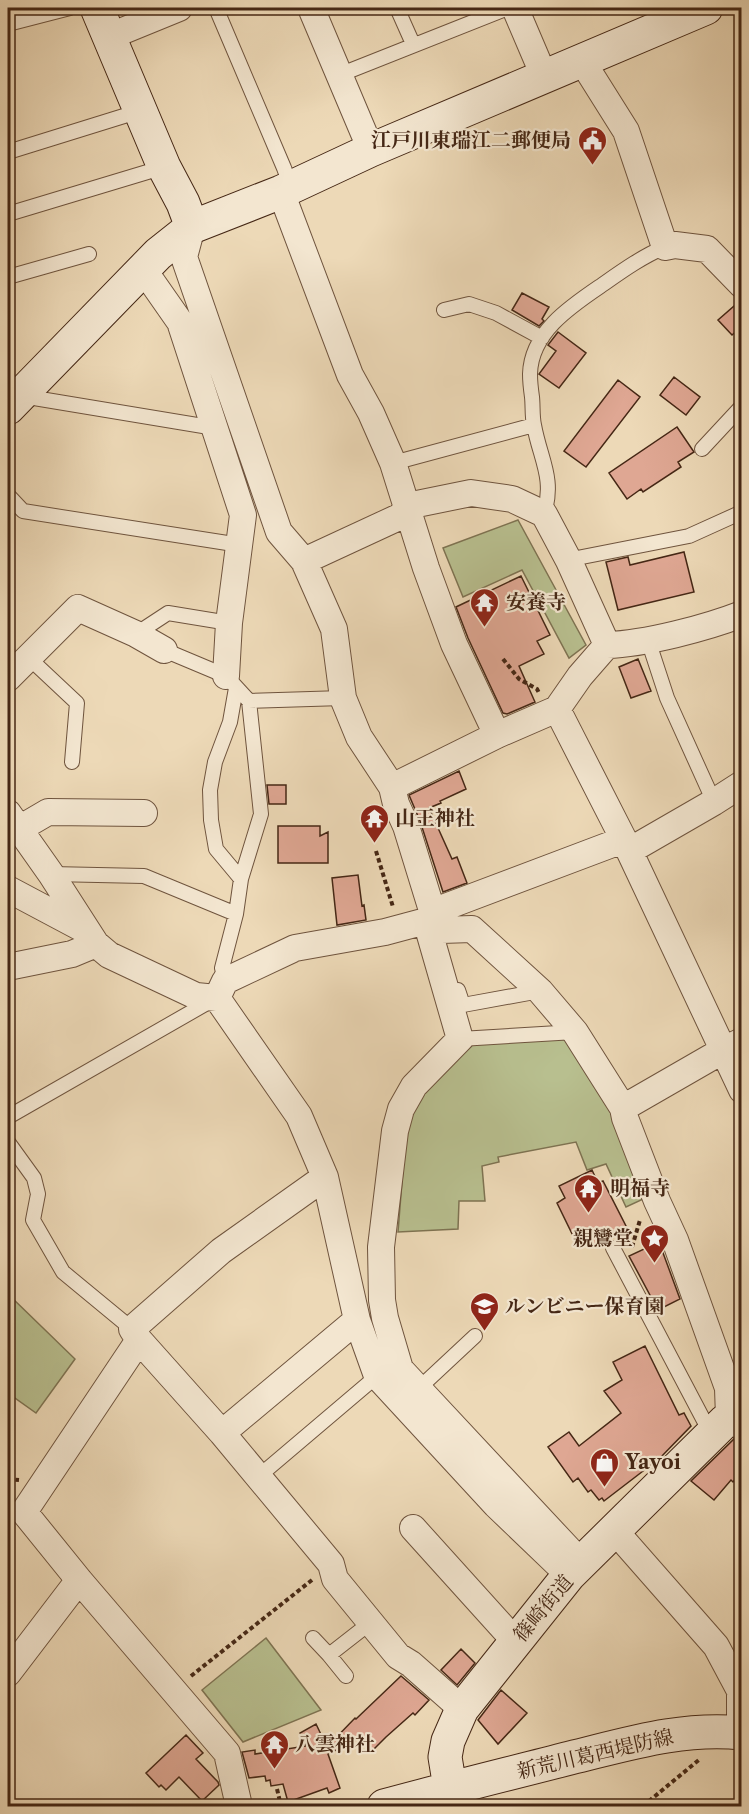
<svg xmlns="http://www.w3.org/2000/svg" width="749" height="1814" font-family="'Libre Caslon Text','Noto Serif JP',serif">
  <rect width="100%" height="100%" fill="#edd9b7"/>
  <filter id="stains"><feTurbulence type="fractalNoise" baseFrequency=".00333" numOctaves="4"/><feColorMatrix values="0 0 0 0 .2 0 0 0 0 .09 0 0 0 0 .02 0 0 0 .5 -.17"/></filter>
  <radialGradient id="worn" r=".72"><stop offset=".6" stop-color="#630" stop-opacity="0"/><stop offset="1" stop-color="#630" stop-opacity=".3"/></radialGradient>
  <path fill="#b8bf8f" stroke="#7e7352" stroke-width="1.5" d="M 518,520 L 586,645 L 569,658 L 522,570 L 463,597 L 443,548 Z
    M 552,1030 L 577,1045 L 617,1115 L 652,1195 L 626,1207 L 606,1164 L 587,1170 L 576,1142 L 498,1157 L 499,1162 L 482,1166 L 485,1201 L 459,1201 L 458,1229 L 398,1232 L 405,1144 L 411,1117 L 422,1090 L 475,1043 Z
    M 8,1294 L 75,1359 L 36,1413 L 8,1393 Z
    M 266,1638 L 321,1710 L 243,1742 L 202,1690 Z"/>
  <path fill="#dfa793" stroke="#452715" stroke-width="1.5" d="M 522,293 L 549,307 L 542,319 L 544,321 L 539,326 L 512,310 Z
    M 741,300 L 741,327 L 732,335 L 718,320 Z
    M 558,332 L 586,353 L 559,388 L 539,374 L 556,351 L 548,345 Z
    M 674,377 L 700,397 L 686,415 L 660,395 Z
    M 618,380 L 640,397 L 586,467 L 564,451 Z
    M 677,427 L 694,452 L 678,462 L 681,467 L 643,492 L 641,489 L 627,499 L 609,473 Z
    M 684,552 L 694,592 L 618,610 L 606,562 L 628,557 L 630,565 Z
    M 521,576 L 550,635 L 537,641 L 544,654 L 519,666 L 535,702 L 507,714 L 503,713 L 468,638 L 456,607 Z
    M 638,659 L 651,691 L 631,698 L 619,667 Z
    M 459,771 L 466,789 L 440,801 L 441,803 L 429,808 L 452,859 L 457,857 L 467,883 L 443,892 L 420,821 L 409,795 Z
    M 267,785 L 286,785 L 286,804 L 269,804 Z
    M 278,826 L 320,826 L 320,836 L 328,832 L 328,863 L 278,863 Z
    M 358,875 L 362,906 L 364,905 L 366,920 L 337,925 L 332,878 Z
    M 592,1170 L 598,1183 L 603,1181 L 628,1230 L 594,1247 L 591,1239 L 578,1246 L 557,1203 L 565,1198 L 559,1186 Z
    M 659,1242 L 680,1299 L 658,1310 L 629,1256 Z
    M 645,1346 L 679,1415 L 684,1413 L 691,1426 L 660,1458 L 604,1501 L 602,1498 L 599,1500 L 591,1490 L 588,1492 L 578,1478 L 573,1482 L 548,1447 L 569,1432 L 579,1446 L 621,1413 L 604,1391 L 622,1380 L 613,1362 Z
    M 734,1439 L 741,1443 L 741,1472 L 733,1482 L 731,1480 L 714,1500 L 691,1481 Z
    M 461,1649 L 475,1663 L 457,1685 L 441,1670 Z
    M 401,1676 L 429,1700 L 415,1715 L 413,1713 L 386,1737 L 372,1751 L 358,1739 L 328,1754 L 340,1788 L 329,1793 L 327,1788 L 288,1802 L 283,1784 L 271,1786 L 270,1780 L 266,1781 L 265,1776 L 249,1778 L 242,1752 L 255,1750 L 255,1754 L 306,1746 L 300,1733 L 316,1724 L 327,1747 L 355,1718 L 356,1719 Z
    M 501,1690 L 527,1713 L 498,1744 L 478,1720 Z
    M 186,1735 L 203,1753 L 196,1759 L 218,1782 L 219,1785 L 202,1801 L 179,1777 L 166,1790 L 161,1785 L 159,1787 L 146,1773 Z"/>
  <g fill="none" stroke-linecap="round" stroke-linejoin="round">
    <defs>
      <path id="lane" d="M 216,8 L 284,168 L 291,187
        M 397,8 L 413,44
        M 8,24 L 70,8
        M 339,75 L 508,8
        M 8,152 L 140,111
        M 8,214 L 164,167
        M 8,277 L 89,254
        M 444,310 L 469,304 L 496,313 L 542,338
        M 22,396 L 215,428
        M 702,449 L 742,406
        M 393,463 L 534,425
        M 8,495 L 23,511 L 240,545
        M 544,514 C 555,478 540,459 534,425 C 532,416 533,406 532,397 C 531,390 530,382 530,374 C 531,332 571,306 602,285 C 622,271 643,256 665,247
        M 577,558 L 689,536 L 742,512
        M 136,634 L 168,613 L 229,623
        M 648,640 L 667,698 L 714,802
        M 164,650 L 226,676 L 249,701 L 261,814 L 241,879 L 236,914 L 222,968 L 225,981
        M 29,658 L 77,703 L 72,762
        M 236,688 L 230,722 L 215,762 L 210,790 L 211,820 L 216,849 L 241,879
        M 249,701 L 343,698
        M 51,874 L 144,876 L 236,914
        M 458,990 L 463,1005 L 540,991
        M 460,1039 L 575,1032
        M 8,1117 L 214,999
        M 8,1142 L 34,1178 L 38,1194 L 33,1220 L 63,1272 L 132,1329
        M 613,1248 L 711,1434
        M 415,1392 L 475,1336
        M 258,1477 L 377,1376
        M 313,1638 L 329,1655 L 370,1623
        M 329,1655 L 346,1676"/>
      <path id="street" d="M 311,8 L 371,150
        M 515,8 L 544,76
        M 108,37 L 179,8
        M 582,61 L 626,131 L 665,247 L 675,245 L 707,249 L 742,285
        M 281,192 L 350,375 L 371,413 L 393,463 L 426,568 L 454,644 L 497,735
        M 192,227 L 184,257 L 279,532 L 304,561 L 334,629 L 343,698 L 359,737 L 392,787 L 396,804 L 406,826 L 434,917 L 441,930 L 472,929 L 540,991 L 575,1032 L 623,1108 L 625,1118 L 657,1201 L 675,1240 L 728,1388 L 729,1417 L 741,1426
        M 143,269 L 180,322 L 243,515 L 229,623 L 226,676
        M 304,561 L 399,517 L 412,505 L 471,493 L 512,499 L 544,514 L 569,561 L 607,645
        M 8,678 L 78,608 L 136,634 L 164,650
        M 557,709 L 627,846 L 742,1090
        M 392,787 L 497,735 L 557,709 L 580,676 L 607,645 C 645,644 706,628 742,614
        M 8,813 L 51,874 L 96,944 L 109,955 L 196,996 L 217,998
        M 19,829 L 48,812 L 144,813
        M 8,889 L 87,931
        M 426,921 L 460,1039 L 414,1086 L 401,1109 L 395,1131 L 381,1247 L 382,1300 L 385,1318 L 400,1369 L 572,1553
        M 8,967 L 72,954 L 96,944
        M 623,1108 L 722,1051 L 742,1041
        M 325,1177 L 221,1251 L 132,1329 L 139,1340 L 222,1433 L 331,1564 L 335,1579 L 398,1656 L 411,1664 L 462,1709
        M 139,1340 L 24,1512 L 79,1580 L 227,1753 L 239,1806
        M 222,1433 L 357,1320
        M 413,1528 L 515,1641
        M 615,1531 L 716,1646 L 740,1691 L 740,1733
        M 569,1575 L 496,1505 L 377,1376 L 357,1320 L 325,1177 L 299,1116 L 217,998 L 225,981 L 295,948 L 385,932 L 426,921 L 434,917 L 440,909 L 615,843 L 636,847 L 714,802 L 742,784
        M 8,1673 L 79,1580"/>
      <path id="secondary" d="M 97,8 L 164,167 L 183,203 L 192,227
        M 8,408 L 158,254 L 192,227 L 281,192 L 371,150 L 706,8
        M 450,1788 L 445,1757 L 448,1741 L 462,1709 L 569,1575 L 724,1422 L 742,1409
        M 384,1806 C 446,1789 508,1774 570,1758 C 628,1744 681,1727 742,1733"/>
    </defs>
    <use href="#lane" stroke="#6f543e" stroke-width="16"/>
    <use href="#street" stroke="#6f543e" stroke-width="28"/>
    <use href="#secondary" stroke="#452715" stroke-width="35"/>
    <path stroke="#452715" stroke-width="4" stroke-dasharray="4.5 3" stroke-linecap="butt" d="M 503,659 L 519,679 L 537,689 L 539,693
      M 376,851 L 393,907
      M 632,1247 L 640,1220
      M 8,1479 L 19,1480
      M 191,1676 L 312,1580
      M 277,1789 L 281,1806
      M 643,1806 L 700,1759"/>
    <use href="#lane" stroke="#f3e6d0" stroke-width="14"/>
    <use href="#street" stroke="#f3e6d0" stroke-width="26"/>
    <use href="#secondary" stroke="#f3e6d0" stroke-width="33"/>
  </g>
  <defs>
    <symbol id="civic-pin" viewBox="-11 -11 22 30"><path d="M0 17L-7.5 6A9.5 9.5 0 1 1 7.5 6Z" fill="#8f2418" stroke="#f3e6d0"/><path d="M-.6-6.5H3V-4.5H.6V-3L4-1V1h2V6H-6V1h2V-1L-.6-3ZM-1.2 2.5V6h2.4V2.5Z" fill="#fff"/></symbol>
    <symbol id="temple-pin" viewBox="-11 -11 22 30"><path d="M0 17L-7.5 6A9.5 9.5 0 1 1 7.5 6Z" fill="#8f2418" stroke="#f3e6d0"/><path d="M0-6L5-2H3V0L6.5 2.5H4V6H1.5V3h-3V6H-4V2.5H-6.5L-3 0V-2H-5Z" fill="#fff"/></symbol>
    <symbol id="sight-pin" viewBox="-11 -11 22 30"><path d="M0 17L-7.5 6A9.5 9.5 0 1 1 7.5 6Z" fill="#8f2418" stroke="#f3e6d0"/><path d="M0-6L1.8-2.2L6-1.7L2.9 1.2L3.7 5.4L0 3.3L-3.7 5.4L-2.9 1.2L-6-1.7L-1.8-2.2Z" fill="#fff"/></symbol>
    <symbol id="school-pin" viewBox="-11 -11 22 30"><path d="M0 17L-7.5 6A9.5 9.5 0 1 1 7.5 6Z" fill="#8f2418" stroke="#f3e6d0"/><path d="M0-5L7-2L0 1L-7-2ZM-4 1L0 2.5L4 1V4Q0 6-4 4Z" fill="#fff"/></symbol>
    <symbol id="shop-pin" viewBox="-11 -11 22 30"><path d="M0 17L-7.5 6A9.5 9.5 0 1 1 7.5 6Z" fill="#8f2418" stroke="#f3e6d0"/><path d="M-5-2.5h2.3a2.7 3.5 0 0 1 5.4 0H5L5.5 6h-11ZM-1.5-2.5h3a1.5 2.3 0 0 0-3 0Z" fill="#fff"/></symbol>
  </defs>
  <g fill-rule="evenodd">
    <use href="#civic-pin" x="576" y="124" width="33" height="45"/>
    <use href="#temple-pin" x="468" y="586" width="33" height="45"/>
    <use href="#temple-pin" x="358" y="802" width="33" height="45"/>
    <use href="#temple-pin" x="572" y="1172" width="33" height="45"/>
    <use href="#sight-pin" x="638" y="1222" width="33" height="45"/>
    <use href="#school-pin" x="468" y="1290" width="33" height="45"/>
    <use href="#shop-pin" x="588" y="1446" width="33" height="45"/>
    <use href="#temple-pin" x="258" y="1728" width="33" height="45"/>
  </g>
  <g text-anchor="middle" dominant-baseline="central" stroke-width="4.5" stroke-linejoin="round" paint-order="stroke">
    <g font-size="20" font-weight="bold" fill="#452715" stroke="#f3e6d0" text-anchor="start">
      <text x="571" y="140" text-anchor="end">江戸川東瑞江二郵便局</text>
      <text x="506" y="602">安養寺</text>
      <text x="395" y="818">山王神社</text>
      <text x="610" y="1188">明福寺</text>
      <text x="633" y="1238" text-anchor="end">親鸞堂</text>
      <text x="505" y="1306">ルンビニー保育園</text>
      <text x="625" y="1462">Yayoi</text>
      <text x="295" y="1744">八雲神社</text>
    </g>
    <g font-size="20" fill="#452715" stroke="#f3e6d0">
      <text transform="translate(543 1608) rotate(-50)">篠崎街道</text>
      <text transform="translate(595 1754) rotate(-13)">新荒川葛西堤防線</text>
    </g>
  </g>
  <rect width="749" height="1814" fill="none" stroke="#edd9b7" stroke-width="30"/>
  <rect x="9" y="9" width="731" height="1796" fill="none" stroke="#452715" stroke-width="3"/>
  <rect x="15" y="15" width="719" height="1784" fill="none" stroke="#452715" stroke-width="1.5"/>
  <rect width="100%" height="100%" filter="url(#stains)"/>
  <rect width="100%" height="100%" fill="url(#worn)"/>
</svg>
